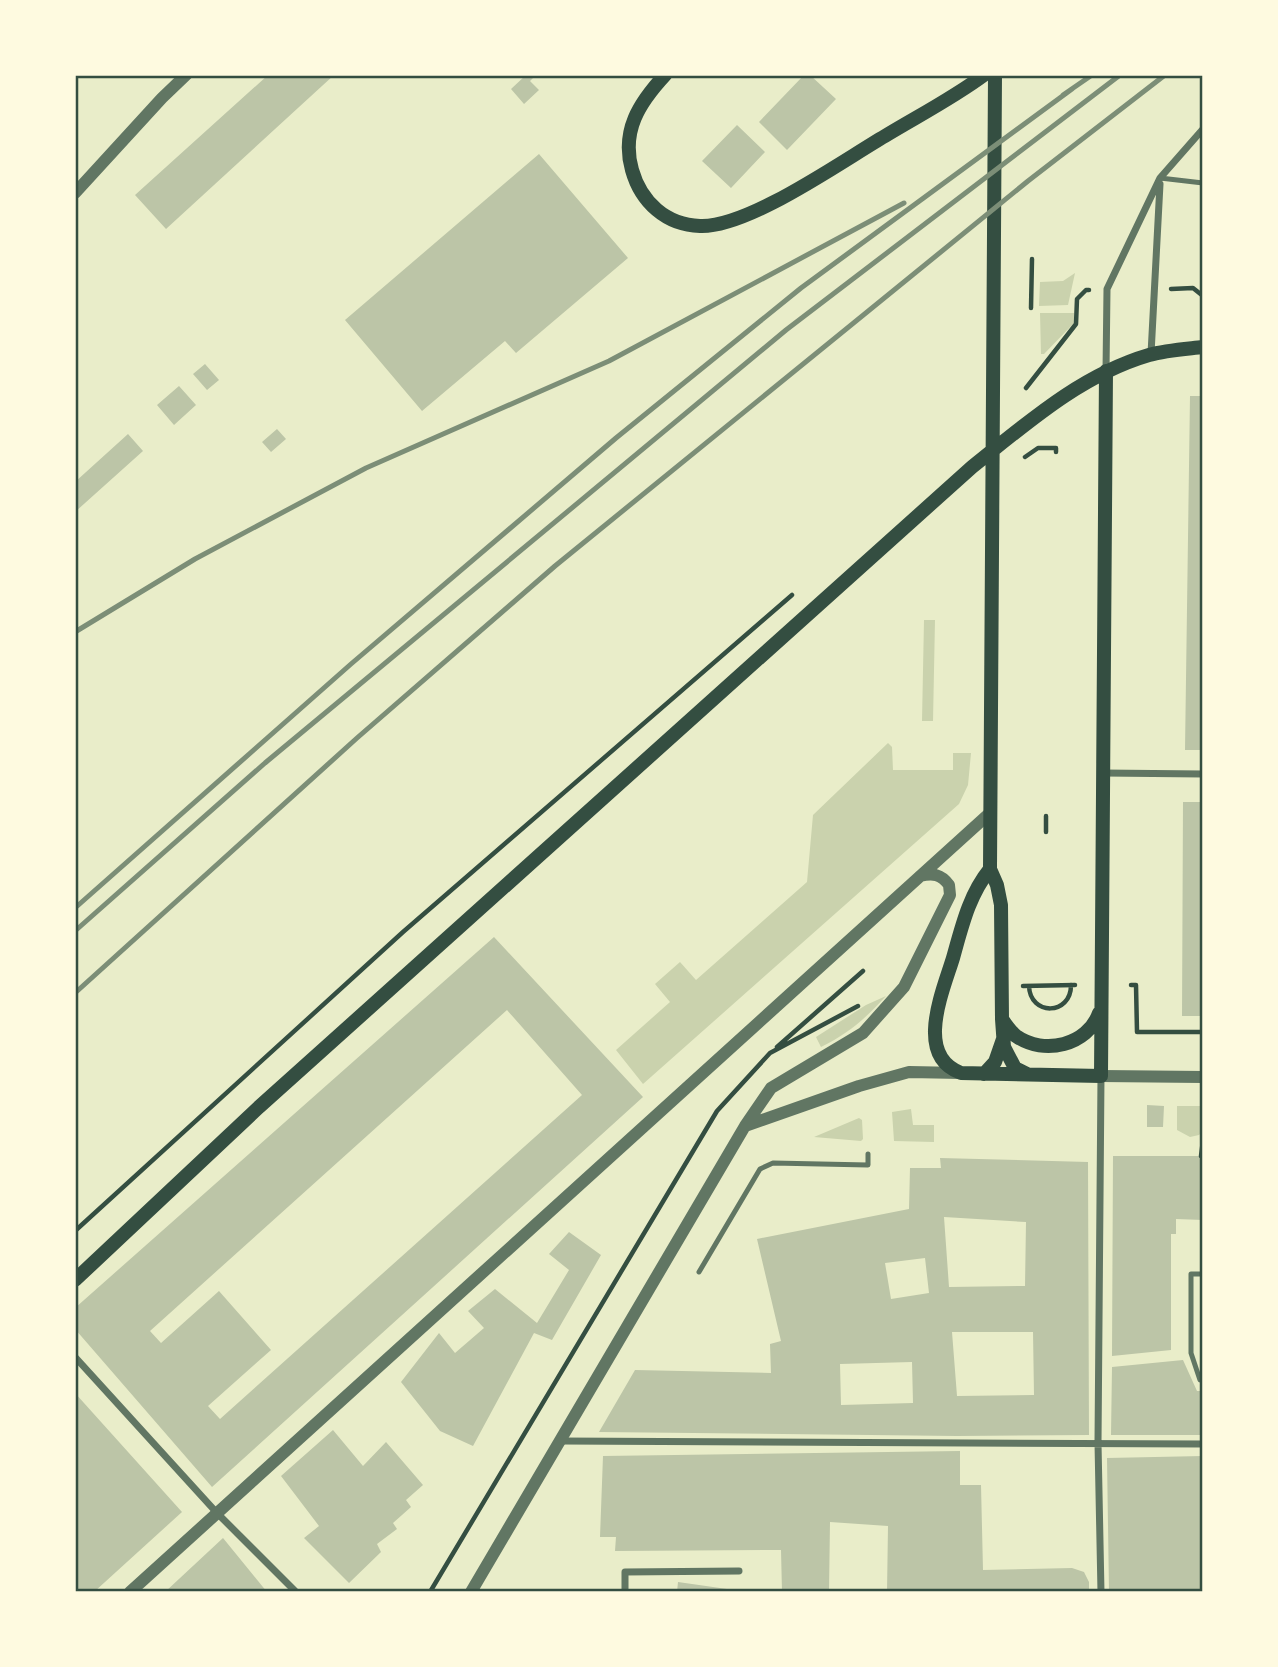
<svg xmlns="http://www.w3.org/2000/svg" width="1278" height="1667" font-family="'IBM Plex Serif',serif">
  <rect width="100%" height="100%" fill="#e9edc9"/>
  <path fill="#cad2ad" d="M 1075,273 L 1068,305 L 1039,306 L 1040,282 L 1063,281 Z
    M 1040,313 L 1074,313 L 1074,323 L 1044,354 L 1041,354 Z
    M 924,620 L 935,620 L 933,721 L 922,721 Z
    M 888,743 L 892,747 L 893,770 L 953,770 L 953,753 L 971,753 L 968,785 L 959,804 L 643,1084 L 616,1050 L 670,1002 L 655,984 L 680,962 L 696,980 L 807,882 L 813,815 Z
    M 886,996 C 865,1019 849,1033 821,1047 L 816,1037 L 866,1005 Z
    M 1177,1106 L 1203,1106 L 1203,1131 L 1199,1135 L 1190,1137 L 1177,1130 Z
    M 911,1109 L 913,1125 L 934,1125 L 934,1142 L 894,1141 L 892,1112 Z
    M 859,1118 L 862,1120 L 863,1139 L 861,1141 L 814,1137 Z"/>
  <path fill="#bcc5a7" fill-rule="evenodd" d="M 268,75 L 334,75 L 166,229 L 135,195 Z
    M 526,75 L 536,75 L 530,81 L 539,90 L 524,104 L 511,89 Z
    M 804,75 L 810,75 L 836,99 L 787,150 L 759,122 Z
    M 737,125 L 765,152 L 731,188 L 702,161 Z
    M 539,154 L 628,258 L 516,353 L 505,341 L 422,411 L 345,320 Z
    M 205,364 L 219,380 L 207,390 L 193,374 Z
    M 179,386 L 196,405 L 174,425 L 157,405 Z
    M 1190,396 L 1203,396 L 1203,750 L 1185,750 Z
    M 277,429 L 286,439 L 271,452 L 262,442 Z
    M 128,434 L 143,451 L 75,512 L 75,482 Z
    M 1183,802 L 1203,802 L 1203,1016 L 1182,1016 Z
    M 494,937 L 643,1097 L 212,1487 L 75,1329 L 75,1308 ZM 507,1010 L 582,1095 L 220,1419 L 208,1406 L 271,1350 L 219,1291 L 161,1343 L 150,1331 Z
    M 1147,1105 L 1164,1106 L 1163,1127 L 1147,1127 Z
    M 1113,1156 L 1203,1156 L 1203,1220 L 1176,1219 L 1176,1234 L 1171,1234 L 1171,1350 L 1112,1356 Z
    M 940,1158 L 1088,1162 L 1089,1435 L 957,1436 L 599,1432 L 635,1370 L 771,1373 L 770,1344 L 781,1341 L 757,1239 L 909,1209 L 910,1168 L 941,1168 ZM 944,1217 L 1026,1222 L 1025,1286 L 949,1287 ZM 925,1258 L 929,1293 L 891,1299 L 885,1263 ZM 952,1332 L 1033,1332 L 1034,1395 L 957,1396 ZM 912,1362 L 913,1403 L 841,1405 L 840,1364 Z
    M 569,1232 L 601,1255 L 552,1340 L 534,1333 L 473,1446 L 440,1431 L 401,1382 L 439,1333 L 455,1353 L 484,1328 L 468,1311 L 495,1289 L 537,1323 L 569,1270 L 549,1254 Z
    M 1183,1360 L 1197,1391 L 1203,1391 L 1203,1435 L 1111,1435 L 1112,1367 Z
    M 75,1393 L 182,1512 L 94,1592 L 75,1592 Z
    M 333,1430 L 363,1466 L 386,1442 L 423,1485 L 406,1500 L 411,1507 L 393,1523 L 397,1529 L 377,1544 L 381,1552 L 349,1583 L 304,1538 L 319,1526 L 281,1476 Z
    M 960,1451 L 960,1485 L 981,1485 L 983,1570 L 1072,1568 L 1084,1572 L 1089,1582 L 1089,1592 L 887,1592 L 888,1526 L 830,1522 L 829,1592 L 782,1592 L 781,1550 L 615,1551 L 616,1537 L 600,1537 L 603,1456 Z
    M 1203,1456 L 1203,1592 L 1109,1592 L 1107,1458 Z
    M 223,1538 L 267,1592 L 165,1592 Z
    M 678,1582 L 727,1589 L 727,1592 L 677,1592 Z"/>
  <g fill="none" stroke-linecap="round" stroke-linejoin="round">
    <path stroke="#344e41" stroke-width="4.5" d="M 1171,289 L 1193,288 L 1203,296
      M 1031,308 L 1032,259
      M 1026,388 L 1076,324 L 1077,299 L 1086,290 L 1089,290
      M 1025,457 L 1038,448 L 1056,448 L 1056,452
      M 1046,816 L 1046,832
      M 1131,985 L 1136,985 L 1137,1032 L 1203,1032
      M 1023,986 L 1075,985
      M 1029,986 C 1030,1016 1071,1016 1071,985
      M 777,1047 L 863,971
      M 1201,1156 L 1203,1140
      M 75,1231 L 403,932 L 792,595
      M 430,1592 L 717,1111 L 770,1053 L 858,1006"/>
    <path stroke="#617663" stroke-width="5" d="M 1160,178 L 1203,183
      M 699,1272 L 760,1169 L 773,1163 L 868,1165 L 868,1154
      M 1203,1274 L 1191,1274 L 1191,1353 L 1200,1380 L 1203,1380"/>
    <path stroke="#617663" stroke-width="7" d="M 1151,354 L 1160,184
      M 1106,371 L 1107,289 L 1160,178 L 1203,129
      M 1103,773 L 1203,774
      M 75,1357 L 217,1513 L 296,1592
      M 560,1441 L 1203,1444
      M 625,1592 L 625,1572 L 739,1571
      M 1101,1592 L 1098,1443 L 1101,1076"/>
    <path stroke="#617663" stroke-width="12" d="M 75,193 L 162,98 L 186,75
      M 1101,1076 L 1203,1077
      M 745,1126 L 859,1086 L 909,1072 L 961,1073
      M 130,1592 L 991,812
      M 471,1592 L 745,1126 L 771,1088 L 863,1033 L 904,987 L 950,895 L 949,885 C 941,874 933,873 920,876"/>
    <path stroke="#344e41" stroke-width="14" d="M 665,75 C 639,103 621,131 632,170 C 641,202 666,225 700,226 C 748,228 842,161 885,136 C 918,116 953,98 984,75
      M 995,75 L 990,869 L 997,885 L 1001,905 L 1002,1019 L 1004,1047 L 1015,1068 L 1027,1074
      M 990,869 C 969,895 962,926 953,958 C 943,991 914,1056 961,1073 L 1101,1076 L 1106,371
      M 1002,1019 C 1006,1025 1010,1031 1016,1036 C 1044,1056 1088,1045 1099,1013
      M 984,1074 L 995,1062 L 1003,1039
      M 75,1280 L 259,1107 L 972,467 C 1027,423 1081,375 1149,355 C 1166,350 1185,349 1203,347"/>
    <path stroke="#7c8e77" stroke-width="5" d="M 1063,95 L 1092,75
      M 75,632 L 195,559 L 366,468 L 609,361 L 904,203
      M 75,908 L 351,664 L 616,438 L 801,288 L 1072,89
      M 75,931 L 265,763 L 786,330 L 1120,75
      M 75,993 L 357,738 L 555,566 L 1028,181 L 1165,75"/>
  </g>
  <rect width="1278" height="1667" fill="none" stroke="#fefae0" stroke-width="154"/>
  <rect x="77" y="77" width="1124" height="1513" fill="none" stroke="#344e41" stroke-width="2.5"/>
</svg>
